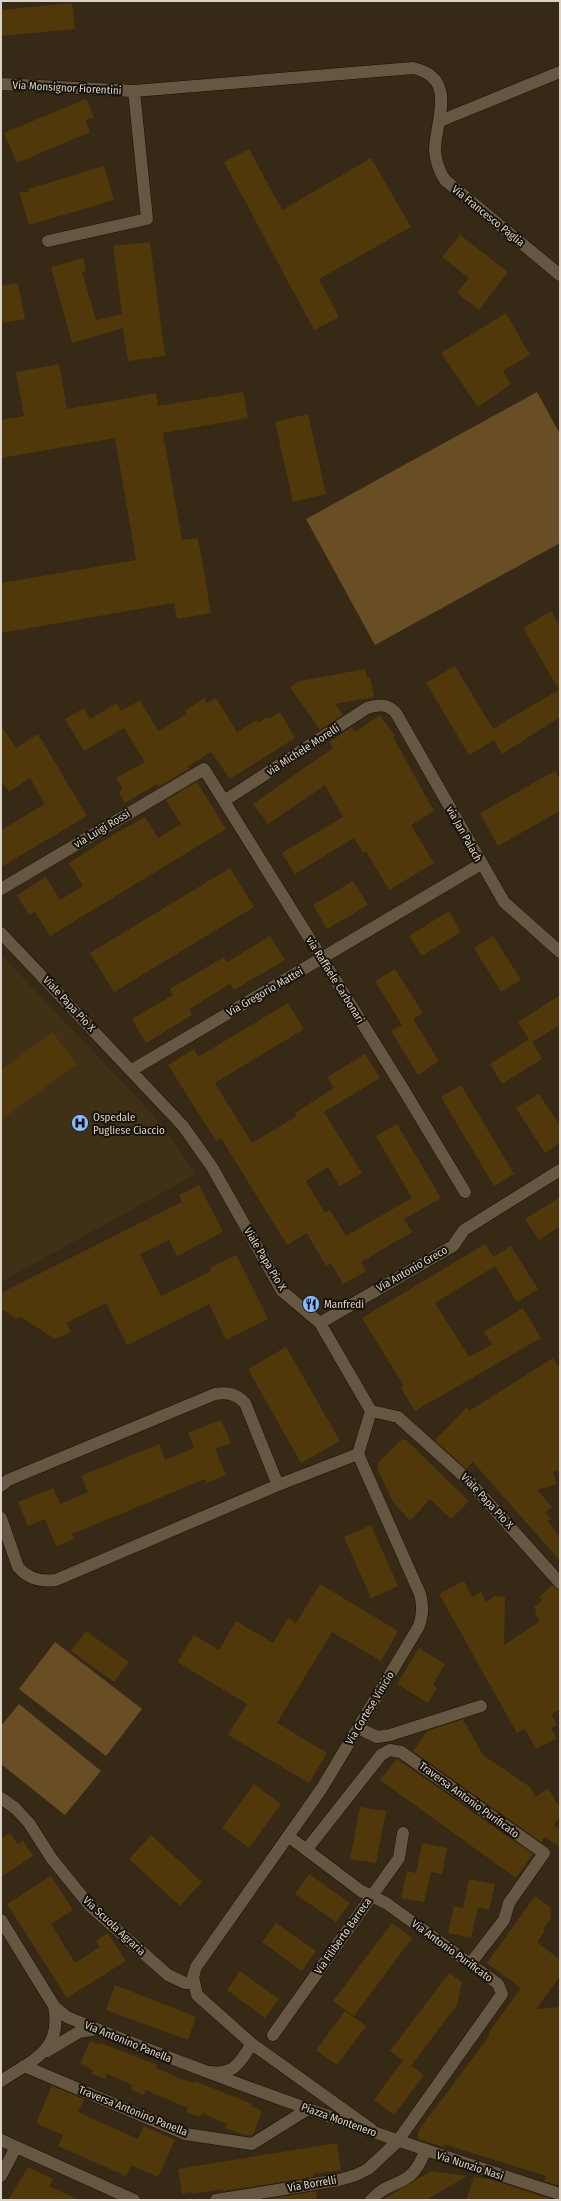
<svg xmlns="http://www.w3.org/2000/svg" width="561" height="2201" font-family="'Fira Sans Condensed',sans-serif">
  <rect width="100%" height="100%" fill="#362916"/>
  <path fill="#403016" d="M 1,955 L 146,1107 L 173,1140 L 196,1174 L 1,1282 Z"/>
  <path fill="#694e25" d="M 537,392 L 560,434 L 560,543 L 375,645 L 306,519 Z
    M 55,1642 L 142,1709 L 106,1756 L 19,1689 Z
    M 19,1704 L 101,1771 L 65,1815 L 1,1764 L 1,1726 Z"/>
  <path fill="#51380b" d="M 72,3 L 75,29 L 1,36 L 1,10 Z
    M 86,99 L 94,117 L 85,120 L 90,132 L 17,163 L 4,133 Z
    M 249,149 L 282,210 L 371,158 L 411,227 L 319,279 L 339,317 L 314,330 L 224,162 Z
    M 104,166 L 114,200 L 29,225 L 19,192 L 29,192 L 28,189 Z
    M 460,235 L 508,272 L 479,310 L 457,293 L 469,278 L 442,257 Z
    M 150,242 L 165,356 L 128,361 L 123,328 L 72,343 L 51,267 L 83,258 L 86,271 L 82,272 L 96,320 L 122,314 L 113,246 Z
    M 18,283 L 25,319 L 1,323 L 1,286 Z
    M 506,313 L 530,355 L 503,371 L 511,384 L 478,407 L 441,353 Z
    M 59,364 L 67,409 L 156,393 L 158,406 L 243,392 L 248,418 L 163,433 L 182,540 L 198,538 L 211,613 L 177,619 L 174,603 L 1,633 L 1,583 L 136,560 L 115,438 L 1,458 L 1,420 L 24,416 L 16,372 Z
    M 308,414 L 326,494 L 293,502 L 275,422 Z
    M 551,611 L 560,627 L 560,717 L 502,754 L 494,740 L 469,755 L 426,683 L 455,666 L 493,729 L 509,719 L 559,690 L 523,628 Z
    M 365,669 L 367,678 L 370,677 L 374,697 L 335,704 L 343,715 L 320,730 L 290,687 L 300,681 Z
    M 204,698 L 207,703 L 216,698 L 237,732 L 257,720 L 258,723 L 267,717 L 268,719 L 280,712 L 295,738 L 230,779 L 211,752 L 187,767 L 189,769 L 158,787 L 157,784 L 125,803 L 119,792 L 123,789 L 116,778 L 145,762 L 124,728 L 84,751 L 65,719 L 84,708 L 90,719 L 117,703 L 121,711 L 140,700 L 158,731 L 187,714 L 185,711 Z
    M 380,715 L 395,736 L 393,737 L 434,811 L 411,825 L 434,863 L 389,890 L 366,851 L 363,853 L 354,838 L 295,874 L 282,853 L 343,817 L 325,785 L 268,824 L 253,804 L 333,748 L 329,742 L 352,727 L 355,732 Z
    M 1,726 L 16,748 L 38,734 L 87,816 L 1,867 L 1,830 L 45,804 L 30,778 L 9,792 L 1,780 Z
    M 555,771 L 560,780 L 560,811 L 498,846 L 480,813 Z
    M 197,782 L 226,829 L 50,936 L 35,912 L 29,915 L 17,895 L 46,877 L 60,900 L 83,886 L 69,863 L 113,835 L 145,817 L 158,838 L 181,824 L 166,800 Z
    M 230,868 L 254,907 L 114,992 L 90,953 Z
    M 353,881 L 368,905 L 327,929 L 313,905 Z
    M 449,911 L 461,932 L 422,956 L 409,936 Z
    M 270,936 L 285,960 L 234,990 L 230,984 L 189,1009 L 192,1015 L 146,1043 L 132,1019 L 173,995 L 170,989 L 224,957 L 227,962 Z
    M 493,936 L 521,980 L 501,992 L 474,948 Z
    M 395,969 L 423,1013 L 413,1019 L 439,1061 L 418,1075 L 391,1031 L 402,1025 L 375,981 Z
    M 560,995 L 560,1025 L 532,1042 L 542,1059 L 502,1084 L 490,1064 L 529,1039 L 518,1022 Z
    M 288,1003 L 304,1029 L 215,1083 L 252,1143 L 297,1116 L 295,1113 L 334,1088 L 327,1077 L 365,1054 L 380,1078 L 324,1112 L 362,1173 L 340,1186 L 328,1167 L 306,1181 L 325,1213 L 330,1210 L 346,1236 L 412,1198 L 376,1136 L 397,1124 L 441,1198 L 404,1219 L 412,1232 L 361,1262 L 366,1271 L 343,1284 L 331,1263 L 326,1266 L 307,1233 L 287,1245 L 221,1138 L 216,1141 L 168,1065 L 194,1049 L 198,1057 Z
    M 52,1032 L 77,1064 L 1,1120 L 1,1070 Z
    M 461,1085 L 514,1174 L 494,1186 L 441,1097 Z
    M 539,1094 L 560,1126 L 560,1143 L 545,1153 L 516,1108 Z
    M 199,1185 L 223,1232 L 177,1256 L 169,1240 L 140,1254 L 161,1296 L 211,1271 L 210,1268 L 236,1255 L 268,1319 L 226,1340 L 209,1304 L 127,1345 L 106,1303 L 66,1323 L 71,1332 L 55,1339 L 21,1317 L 16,1318 L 1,1309 L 1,1293 L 182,1202 L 179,1195 Z
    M 560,1197 L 560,1226 L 539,1240 L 525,1219 Z
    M 485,1244 L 493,1257 L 511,1246 L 538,1289 L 517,1302 L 495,1266 L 435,1303 L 469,1357 L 492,1344 L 484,1332 L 523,1308 L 541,1338 L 415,1411 L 401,1388 L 404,1386 L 362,1318 Z
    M 286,1347 L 340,1441 L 301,1463 L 248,1369 Z
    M 553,1358 L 560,1369 L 560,1470 L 553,1472 L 557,1484 L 537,1490 L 552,1507 L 545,1513 L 551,1519 L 548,1521 L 560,1538 L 560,1561 L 473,1462 L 466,1469 L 435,1440 L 466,1408 L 469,1411 Z
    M 221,1420 L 231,1443 L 215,1449 L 226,1475 L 207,1483 L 205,1479 L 72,1534 L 74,1539 L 56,1546 L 45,1519 L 28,1526 L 18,1502 L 53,1488 L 60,1504 L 88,1492 L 81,1476 L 159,1444 L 165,1460 L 194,1448 L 188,1433 Z
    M 401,1440 L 406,1440 L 469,1501 L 451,1519 L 430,1499 L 410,1521 L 393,1502 L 378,1470 L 378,1463 Z
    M 371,1525 L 398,1586 L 371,1598 L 344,1537 Z
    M 464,1581 L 472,1597 L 481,1592 L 486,1602 L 495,1596 L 505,1597 L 504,1645 L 540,1621 L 535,1614 L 537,1612 L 534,1607 L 542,1601 L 539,1597 L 552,1585 L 560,1590 L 560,1709 L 551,1714 L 557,1725 L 551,1728 L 557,1738 L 536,1749 L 525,1729 L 517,1733 L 439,1594 Z
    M 320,1584 L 398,1631 L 381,1661 L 332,1632 L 277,1723 L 327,1753 L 309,1783 L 228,1735 L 247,1704 L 177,1662 L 194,1635 L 219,1650 L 236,1621 L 273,1643 L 288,1618 L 296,1623 Z
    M 86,1631 L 129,1662 L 114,1682 L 71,1651 Z
    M 419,1648 L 445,1664 L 433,1685 L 437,1688 L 428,1703 L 397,1684 Z
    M 463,1719 L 483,1755 L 530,1787 L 536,1797 L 548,1788 L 560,1808 L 560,1816 L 554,1825 L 560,1830 L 560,1847 L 545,1837 L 541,1842 L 413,1751 L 427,1731 Z
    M 397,1759 L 533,1854 L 516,1878 L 380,1780 Z
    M 254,1784 L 281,1804 L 249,1848 L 222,1828 Z
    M 360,1807 L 386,1811 L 376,1863 L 350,1859 Z
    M 10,1833 L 18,1844 L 23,1841 L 33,1856 L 1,1877 L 1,1839 Z
    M 151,1835 L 202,1882 L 180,1906 L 129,1859 Z
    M 422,1843 L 447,1848 L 442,1874 L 431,1872 L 424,1902 L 401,1898 L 407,1871 L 416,1873 Z
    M 309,1874 L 350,1903 L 336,1922 L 295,1894 Z
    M 51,1876 L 73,1910 L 51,1924 L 75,1963 L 100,1947 L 96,1941 L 108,1933 L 126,1961 L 67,1998 L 7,1904 Z
    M 469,1879 L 495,1884 L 489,1910 L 478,1907 L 471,1938 L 448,1933 L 454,1906 L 463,1908 Z
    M 535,1896 L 550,1907 L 551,1918 L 543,1929 L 545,1931 L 537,1942 L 560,1960 L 560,1976 L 536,2009 L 560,2007 L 560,2186 L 545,2181 L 546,2176 L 443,2144 L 444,2147 L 418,2139 L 418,2131 L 490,2035 L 488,2034 L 521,1988 L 487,1963 Z
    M 276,1923 L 316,1951 L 302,1971 L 262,1942 Z
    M 392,1923 L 412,1938 L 354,2016 L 333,2001 Z
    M 240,1971 L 279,1999 L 265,2018 L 227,1990 Z
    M 449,1973 L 462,1982 L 457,2005 L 411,2066 L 390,2051 Z
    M 115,1985 L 196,2017 L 188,2040 L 106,2010 Z
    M 345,2011 L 366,2026 L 337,2065 L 316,2050 Z
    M 90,2041 L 100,2045 L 101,2043 L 157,2065 L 156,2068 L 184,2080 L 195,2083 L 195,2081 L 252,2104 L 251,2106 L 262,2111 L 253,2135 L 245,2135 L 225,2128 L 227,2124 L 202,2113 L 200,2117 L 186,2112 L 188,2108 L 146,2090 L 144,2095 L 131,2090 L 132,2085 L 107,2074 L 105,2079 L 92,2074 L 93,2070 L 80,2064 Z
    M 403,2060 L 424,2075 L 394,2115 L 374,2100 Z
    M 52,2086 L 84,2099 L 78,2112 L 138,2139 L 144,2126 L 175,2140 L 158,2177 L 131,2165 L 126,2176 L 58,2146 L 63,2135 L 36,2123 Z
    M 337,2143 L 341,2170 L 313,2174 L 313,2177 L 224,2191 L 224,2189 L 192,2194 L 191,2192 L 182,2194 L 178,2169 Z
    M 28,2167 L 53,2179 L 49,2186 L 79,2200 L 8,2200 Z
    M 431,2171 L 467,2176 L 426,2200 L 382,2200 Z
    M 474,2177 L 490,2179 L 554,2200 L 466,2200 Z
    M 316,2191 L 317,2200 L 263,2200 Z"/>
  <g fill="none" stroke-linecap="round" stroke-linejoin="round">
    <defs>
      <path id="minor" d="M 1,84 L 134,91
        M 440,121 L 560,72
        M 48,241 L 147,219 L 134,91 L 413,68 C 459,78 435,121 435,151 C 436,162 439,171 445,180 L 560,275
        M 224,801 L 367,708 C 379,704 388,704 396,713 L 504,902 L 560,952
        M 1,889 L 204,769 L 402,1087 L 465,1192
        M 1,933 L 183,1126 L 212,1167 L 282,1291 L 320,1323 L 371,1411 L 398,1417 L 468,1480 L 560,1583
        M 132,1070 L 481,864
        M 320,1323 L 453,1246 L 464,1230 L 560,1170
        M 1,1486 L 8,1480 L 215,1394 C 228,1392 236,1394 245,1403 L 278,1485
        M 1,1518 L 18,1567 C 28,1579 41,1582 56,1580 L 278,1485 L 358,1454
        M 358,1728 L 377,1737 L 390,1735 L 481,1706
        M 1,1798 L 15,1808 L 29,1823 L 52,1859 L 90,1906 L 168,1975 L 185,1983 L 194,1983
        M 307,1849 L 381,1755 L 390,1750 L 401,1752 L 544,1853 L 509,1903 L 504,1920 L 470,1964
        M 273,2035 L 399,1858 L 403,1833
        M 252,2044 L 372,2130
        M 24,2066 L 185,2134 L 252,2144 L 308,2109
        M 209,2072 C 235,2075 239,2063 252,2044 L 197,1995 L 193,1977 L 196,1967 L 322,1788 L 419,1626 C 423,1614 423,1606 420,1594 L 358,1454 L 371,1411
        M 1,2140 L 134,2200
        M 1,2176 L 16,2147
        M 216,2200 L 339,2180 L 356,2175 L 368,2169 L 397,2142 L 502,1994 L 498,1984 L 386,1903 L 361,1891 L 288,1836
        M 371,2200 C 393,2176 411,2190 425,2151"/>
      <path id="tertiary" d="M 1,1920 L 54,2006 L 67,2017 C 229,2083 394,2141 560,2194
        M 47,2051 L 79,2032 L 96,2029
        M 1,2081 C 32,2060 63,2051 54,2006"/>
    </defs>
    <use href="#minor" stroke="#1d1101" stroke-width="13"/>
    <use href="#tertiary" stroke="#1d1101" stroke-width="13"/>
    <use href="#minor" stroke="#665743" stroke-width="12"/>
    <use href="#tertiary" stroke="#665743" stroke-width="12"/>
  </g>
  <defs>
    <symbol id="hospital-disc" viewBox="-11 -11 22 22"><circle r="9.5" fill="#8abafc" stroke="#18130a"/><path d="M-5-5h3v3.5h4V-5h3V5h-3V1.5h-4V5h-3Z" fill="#111"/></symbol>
    <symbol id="restaurant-disc" viewBox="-11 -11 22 22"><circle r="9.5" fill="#8abafc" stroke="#18130a"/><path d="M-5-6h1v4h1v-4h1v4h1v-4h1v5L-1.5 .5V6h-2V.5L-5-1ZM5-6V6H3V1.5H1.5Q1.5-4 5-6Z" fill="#111"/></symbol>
  </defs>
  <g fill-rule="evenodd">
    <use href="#hospital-disc" x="70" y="1113" width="20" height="20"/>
    <use href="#restaurant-disc" x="301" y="1294" width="20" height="20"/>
  </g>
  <g text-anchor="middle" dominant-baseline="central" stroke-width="4" stroke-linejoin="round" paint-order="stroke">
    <g font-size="11" fill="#dbd3c7" stroke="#18130a">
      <text transform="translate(67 88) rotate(3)">Via Monsignor Fiorentini</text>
      <text transform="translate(488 216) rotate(39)">Via Francesco Paglia</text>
      <text transform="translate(303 750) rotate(-33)">via Michele Morelli</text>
      <text transform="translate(102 829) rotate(-31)">via Luigi Rossi</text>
      <text transform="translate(464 834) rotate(61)">via Jan Palach</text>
      <text transform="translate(335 980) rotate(58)">via Raffaele Carbonari</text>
      <text transform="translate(265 992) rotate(-30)">Via Gregorio Mattei</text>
      <text transform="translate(69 1004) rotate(47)">Viale Papa Pio X</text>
      <text transform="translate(265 1259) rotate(59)">Viale Papa Pio X</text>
      <text transform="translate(412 1269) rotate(-30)">Via Antonio Greco</text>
      <text transform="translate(487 1501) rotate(47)">Viale Papa Pio X</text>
      <text transform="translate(370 1708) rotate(-59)">Via Cortese Vinicio</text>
      <text transform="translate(469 1800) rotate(36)">Traversa Antonio Purificato</text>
      <text transform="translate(114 1926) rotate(43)">Via Scuola Agraria</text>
      <text transform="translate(343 1936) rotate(-55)">Via Filiberto Barreca</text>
      <text transform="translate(452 1951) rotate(36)">Via Antonio Purificato</text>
      <text transform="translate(128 2042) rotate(22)">Via Antonino Panella</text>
      <text transform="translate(133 2111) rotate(22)">Traversa Antonino Panella</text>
      <text transform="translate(339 2120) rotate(20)">Piazza Montenero</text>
      <text transform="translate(470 2166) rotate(18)">Via Nunzio Nasi</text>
      <text transform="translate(312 2184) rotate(-10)">Via Borrelli</text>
    </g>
    <g font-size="11" fill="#dbd3c7" stroke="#18130a" text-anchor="start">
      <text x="93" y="1117">Ospedale<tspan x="93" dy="13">Pugliese Ciaccio</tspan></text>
      <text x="324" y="1304">Manfredi</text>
    </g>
  </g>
  <rect width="561" height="2201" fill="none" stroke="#dbd3c7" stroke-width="4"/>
</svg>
